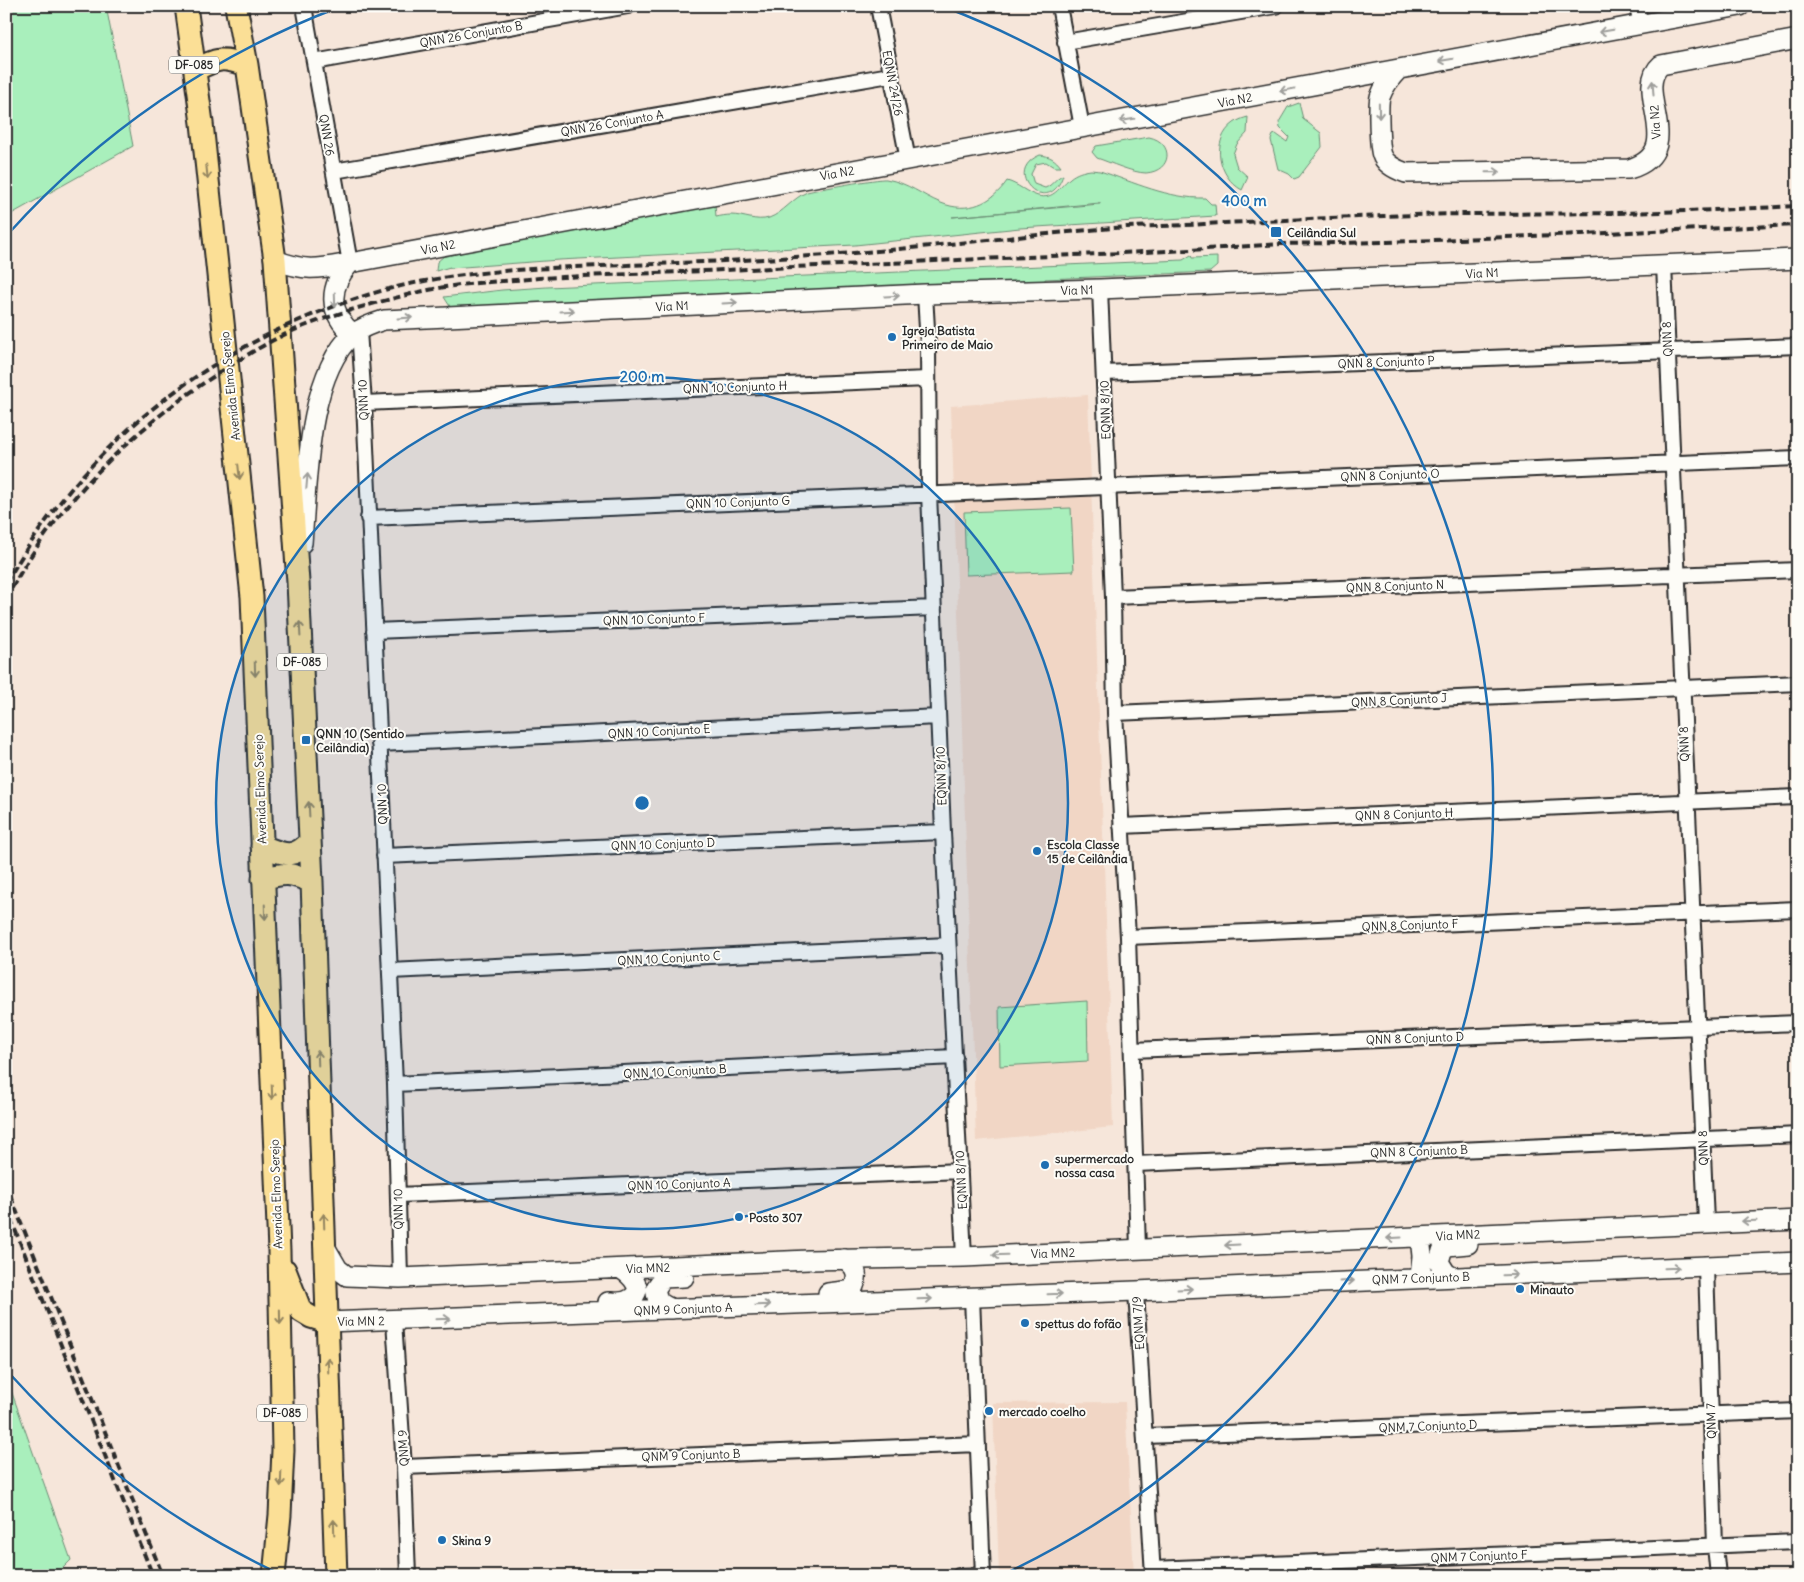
<svg xmlns="http://www.w3.org/2000/svg" width="1804" height="1582" font-family="Delius,sans-serif">
  <rect width="100%" height="100%" fill="#f6e6da"/>
  <filter id="ink" filterUnits="userSpaceOnUse"><feTurbulence type="fractalNoise" baseFrequency=".02" numOctaves="2"/><feDisplacementMap in="SourceGraphic" scale="10" xChannelSelector="R" yChannelSelector="G"/><feConvolveMatrix kernelMatrix="1 2 1 2 8 2 1 2 1" color-interpolation-filters="sRGB"/></filter>
  <g filter="url(#ink)">
    <path fill="#f1d6c5" d="M 1088,395 L 1113,1127 L 976,1141 L 951,406 Z
      M 1125,1402 L 1134,1576 L 999,1576 L 993,1403 Z"/>
    <path fill="#a9efbc" stroke="#6a8d74" fill-rule="evenodd" d="M 6,6 L 106,6 L 133,146 L 6,217 Z
      M 1299,103 L 1303,119 L 1321,133 L 1322,147 L 1299,177 L 1294,179 L 1289,174 L 1278,169 L 1271,140 L 1273,135 L 1276,134 L 1287,142 L 1289,137 L 1280,128 L 1279,122 L 1288,107 Z
      M 1248,117 L 1247,133 L 1237,144 L 1233,154 L 1237,167 L 1248,177 L 1242,190 C 1218,177 1210,140 1234,123 C 1238,120 1244,118 1248,117 Z
      M 1149,137 C 1174,142 1173,171 1146,173 C 1133,173 1109,162 1097,158 L 1092,152 L 1096,146 Z
      M 1040,155 C 1050,156 1055,159 1061,167 L 1054,167 L 1046,162 L 1036,164 L 1031,174 L 1034,184 L 1045,188 C 1053,185 1055,178 1063,175 C 1049,220 999,172 1040,155 Z
      M 1091,170 L 1100,171 C 1133,182 1169,199 1205,198 L 1211,204 L 1215,204 L 1216,216 L 1020,228 L 855,245 L 559,260 L 450,268 L 450,267 L 436,271 L 437,262 L 444,256 L 512,243 L 512,241 L 715,204 L 716,217 C 721,216 726,215 731,215 C 744,215 756,222 769,218 C 783,213 793,198 807,192 C 814,190 879,178 886,179 C 909,183 921,195 941,203 C 968,214 992,203 1007,181 C 1018,184 1027,193 1038,196 C 1054,200 1059,187 1070,178 C 1076,173 1083,171 1091,170 ZM 1100,203 L 1100,204 L 952,217 L 953,217 Z
      M 1191,255 L 1192,258 L 1217,257 L 1217,266 L 1210,272 L 1045,279 L 1045,283 L 451,308 L 444,297 L 502,290 L 547,287 L 1183,260 Z
      M 1071,508 L 1074,571 L 966,575 L 964,512 Z
      M 1087,1001 L 1088,1061 L 1000,1066 L 999,1007 Z
      M 6,1376 L 71,1560 L 55,1576 L 6,1576 Z"/>
    <g fill="none" stroke-linecap="round" stroke-linejoin="round">
      <defs>
        <path id="street" d="M 304,6 L 350,263
          M 878,6 L 908,160
          M 1059,6 L 1082,127
          M 1637,6 L 1641,25
          M 1065,42 L 1276,6
          M 314,62 L 628,6
          M 334,171 L 890,75
          M 1664,265 L 1706,1222
          M 1100,289 L 1113,597 L 1115,713 L 1128,937 L 1138,1249
          M 925,294 L 928,346 L 929,493 L 943,832 L 964,1257
          M 359,331 L 364,403 L 395,1084 L 400,1278
          M 1104,373 L 1798,346
          M 364,403 L 927,379
          M 368,518 L 1798,458
          M 1113,597 L 1798,570
          M 374,631 L 934,608
          M 1115,713 L 1798,683
          M 379,744 L 938,717
          M 1121,826 L 1798,797
          M 384,856 L 943,832
          M 1128,937 L 1798,909
          M 390,971 L 948,945
          M 1132,1050 L 1798,1023
          M 395,1084 L 955,1057
          M 1136,1164 L 1798,1135
          M 398,1195 L 960,1171
          M 1706,1266 L 1715,1546 L 1718,1576
          M 1136,1291 L 1153,1576
          M 972,1297 L 983,1576
          M 394,1321 L 404,1467 L 408,1576
          M 1145,1436 L 1798,1411
          M 404,1467 L 978,1444
          M 1153,1569 L 1798,1542
          M 959,1576 L 983,1575"/>
        <path id="secondary" d="M 1399,69 C 1391,77 1384,86 1380,97 C 1378,104 1379,147 1382,155 C 1385,164 1397,170 1406,173 L 1629,169 C 1690,151 1631,91 1661,65 L 1798,39
          M 275,260 C 307,272 317,269 350,263 L 1740,6
          M 350,263 C 328,287 328,313 353,334
          M 302,543 C 307,484 306,377 353,334 C 362,327 374,323 384,320 L 925,294 L 1100,289 L 1798,259
          M 324,1245 L 338,1269 L 347,1276 L 400,1278 L 809,1260 L 964,1257 L 1798,1220
          M 1453,1277 L 1446,1273 L 1439,1262 L 1442,1251 L 1447,1246 L 1468,1244
          M 1420,1278 L 1422,1256 L 1420,1237
          M 828,1293 L 852,1290 C 859,1277 858,1267 844,1259
          M 608,1302 C 614,1302 622,1303 628,1300 C 647,1291 632,1276 621,1269
          M 673,1309 C 662,1305 655,1301 656,1288 L 663,1278 L 684,1277
          M 327,1322 L 1136,1291 L 1798,1262"/>
        <path id="primary" d="M 186,6 L 202,123 L 252,597 L 279,1251 L 283,1450 L 280,1515 L 274,1576
          M 236,6 L 247,65 L 275,260 L 298,582 L 312,882 L 336,1576
          M 195,70 C 219,58 221,57 247,65
          M 262,846 C 284,854 292,860 310,842
          M 263,879 C 285,872 291,873 312,882
          M 285,1270 L 301,1311 L 311,1317 L 327,1322"/>
      </defs>
      <use href="#street" stroke="#2b2b2b" stroke-width="18"/>
      <use href="#secondary" stroke="#2b2b2b" stroke-width="22"/>
      <use href="#primary" stroke="#2b2b2b" stroke-width="25"/>
      <use href="#street" stroke="#fdfcf7" stroke-width="14"/>
      <use href="#secondary" stroke="#fdfcf7" stroke-width="19"/>
      <use href="#primary" stroke="#fbdf96" stroke-width="21"/>
      <path stroke="#2b2b2b" stroke-width="4" stroke-dasharray="8 4" stroke-linecap="butt" d="M 6,583 C 84,445 205,349 355,299 C 434,272 518,269 601,266 C 681,263 761,260 840,254 C 936,247 1031,234 1127,227 C 1152,226 1178,226 1204,224 C 1264,221 1325,218 1386,216 C 1462,213 1539,214 1616,213 C 1676,212 1737,209 1798,206
        M 6,599 C 55,504 133,428 222,371 C 248,354 274,338 302,327 C 337,313 374,303 411,294 C 453,283 496,282 539,278 L 1191,250 L 1280,244 L 1388,242 L 1798,225
        M 6,1185 L 163,1576
        M 6,1207 L 153,1576"/>
    </g>
    <defs><path id="oneway-shaft" d="M-6 0H5M1.5-3L5.5 0L1.5 3" fill="none" stroke-width="1.6" stroke-linecap="round" stroke-linejoin="round" transform="scale(1.25)"/></defs>
    <g stroke="#9e9e9b">
      <use href="#oneway-shaft" transform="translate(1606 31) rotate(170)"/>
      <use href="#oneway-shaft" transform="translate(1446 60) rotate(170)"/>
      <use href="#oneway-shaft" transform="translate(1653 88) rotate(-94)"/>
      <use href="#oneway-shaft" transform="translate(1287 90) rotate(169)"/>
      <use href="#oneway-shaft" transform="translate(1379 111) rotate(89)"/>
      <use href="#oneway-shaft" transform="translate(1127 120) rotate(170)"/>
      <use href="#oneway-shaft" transform="translate(1493 172) rotate(-1)"/>
      <use href="#oneway-shaft" transform="translate(892 296) rotate(-3)"/>
      <use href="#oneway-shaft" transform="translate(335 300) rotate(88)"/>
      <use href="#oneway-shaft" transform="translate(730 303) rotate(-3)"/>
      <use href="#oneway-shaft" transform="translate(567 311) rotate(-3)"/>
      <use href="#oneway-shaft" transform="translate(405 318) rotate(-4)"/>
      <use href="#oneway-shaft" transform="translate(307 481) rotate(-85)"/>
      <use href="#oneway-shaft" transform="translate(1749 1221) rotate(178)"/>
      <use href="#oneway-shaft" transform="translate(1394 1238) rotate(177)"/>
      <use href="#oneway-shaft" transform="translate(1232 1245) rotate(177)"/>
      <use href="#oneway-shaft" transform="translate(1000 1255) rotate(178)"/>
      <use href="#oneway-shaft" transform="translate(1672 1268) rotate(-2)"/>
      <use href="#oneway-shaft" transform="translate(1510 1275) rotate(-2)"/>
      <use href="#oneway-shaft" transform="translate(1347 1281) rotate(-3)"/>
      <use href="#oneway-shaft" transform="translate(1185 1289) rotate(-3)"/>
      <use href="#oneway-shaft" transform="translate(1055 1294) rotate(-2)"/>
      <use href="#oneway-shaft" transform="translate(925 1299) rotate(-2)"/>
      <use href="#oneway-shaft" transform="translate(763 1305) rotate(-2)"/>
      <use href="#oneway-shaft" transform="translate(443 1319) rotate(-2)"/>
    </g>
    <g stroke="#938560">
      <use href="#oneway-shaft" transform="translate(207 172) rotate(84)"/>
      <use href="#oneway-shaft" transform="translate(239 472) rotate(84)"/>
      <use href="#oneway-shaft" transform="translate(300 629) rotate(-93)"/>
      <use href="#oneway-shaft" transform="translate(255 669) rotate(88)"/>
      <use href="#oneway-shaft" transform="translate(309 809) rotate(-93)"/>
      <use href="#oneway-shaft" transform="translate(265 912) rotate(88)"/>
      <use href="#oneway-shaft" transform="translate(318 1058) rotate(-92)"/>
      <use href="#oneway-shaft" transform="translate(272 1092) rotate(88)"/>
      <use href="#oneway-shaft" transform="translate(324 1221) rotate(-92)"/>
      <use href="#oneway-shaft" transform="translate(280 1317) rotate(89)"/>
      <use href="#oneway-shaft" transform="translate(328 1365) rotate(-92)"/>
      <use href="#oneway-shaft" transform="translate(281 1479) rotate(92)"/>
      <use href="#oneway-shaft" transform="translate(334 1527) rotate(-92)"/>
    </g>
  </g>
  <circle cx="642" cy="803" r="426" fill="#1f6fb2" fill-opacity=".12"/>
  <g fill="none" stroke="#1f6fb2" stroke-width="2.5">
    <circle cx="642" cy="803" r="426"/>
    <path d="M282 1575A852 852 0 0 1 9 1373M9 233A852 852 0 0 1 337 8M947 8A852 852 0 0 1 1002 1575"/>
  </g>
  <g fill="#1f6fb2" stroke="#fdfcf7" stroke-width="2">
    <rect x="1270" y="226" width="12" height="12" rx="2.5"/>
    <circle cx="892" cy="337" r="5"/>
    <rect x="301" y="735" width="10" height="10" rx="2.5"/>
    <circle cx="1037" cy="851" r="5"/>
    <circle cx="1045" cy="1165" r="5"/>
    <circle cx="739" cy="1217" r="5"/>
    <circle cx="1520" cy="1289" r="5"/>
    <circle cx="1025" cy="1323" r="5"/>
    <circle cx="989" cy="1411" r="5"/>
    <circle cx="442" cy="1540" r="5"/>
  </g>
  <g text-anchor="middle" dominant-baseline="central" stroke-width="4" stroke-linejoin="round" paint-order="stroke">
    <g fill="#fdfcf7" stroke="#6a6a68" stroke-width="1">
      <rect x="169" y="56.5" width="50" height="17" rx="4"/>
      <rect x="277" y="653.5" width="50" height="17" rx="4"/>
      <rect x="257" y="1404.5" width="50" height="17" rx="4"/>
    </g>
    <g font-size="11" font-weight="bold" fill="#2b2b2b">
      <text x="194" y="65">DF-085</text>
      <text x="302" y="662">DF-085</text>
      <text x="282" y="1413">DF-085</text>
    </g>
    <g font-size="12" fill="#2b2b2b" stroke="#fdfcf7">
      <text transform="translate(471 34) rotate(-10)">QNN 26 Conjunto B</text>
      <text transform="translate(893 83) rotate(79)">EQNN 24/26</text>
      <text transform="translate(1235 100) rotate(-11)">Via N2</text>
      <text transform="translate(1655 122) rotate(-94)">Via N2</text>
      <text transform="translate(612 123) rotate(-10)">QNN 26 Conjunto A</text>
      <text transform="translate(327 135) rotate(80)">QNN 26</text>
      <text transform="translate(837 173) rotate(-10)">Via N2</text>
      <text transform="translate(438 247) rotate(-11)">Via N2</text>
      <text transform="translate(1482 273) rotate(-3)">Via N1</text>
      <text transform="translate(1077 290) rotate(-2)">Via N1</text>
      <text transform="translate(672 306) rotate(-3)">Via N1</text>
      <text transform="translate(1667 339) rotate(-93)">QNN 8</text>
      <text transform="translate(1386 362) rotate(-2)">QNN 8 Conjunto P</text>
      <text transform="translate(230 386) rotate(-96)">Avenida Elmo Serejo</text>
      <text transform="translate(735 387) rotate(-2)">QNN 10 Conjunto H</text>
      <text transform="translate(363 400) rotate(-93)">QNN 10</text>
      <text transform="translate(1105 410) rotate(-92)">EQNN 8/10</text>
      <text transform="translate(1390 475) rotate(-2)">QNN 8 Conjunto O</text>
      <text transform="translate(738 502) rotate(-2)">QNN 10 Conjunto G</text>
      <text transform="translate(1395 586) rotate(-2)">QNN 8 Conjunto N</text>
      <text transform="translate(654 619) rotate(-2)">QNN 10 Conjunto F</text>
      <text transform="translate(1399 700) rotate(-3)">QNN 8 Conjunto J</text>
      <text transform="translate(659 731) rotate(-3)">QNN 10 Conjunto E</text>
      <text transform="translate(1684 744) rotate(-92)">QNN 8</text>
      <text transform="translate(941 776) rotate(-92)">EQNN 8/10</text>
      <text transform="translate(260 789) rotate(-92)">Avenida Elmo Serejo</text>
      <text transform="translate(382 804) rotate(-92)">QNN 10</text>
      <text transform="translate(1404 814) rotate(-2)">QNN 8 Conjunto H</text>
      <text transform="translate(663 844) rotate(-2)">QNN 10 Conjunto D</text>
      <text transform="translate(1410 925) rotate(-2)">QNN 8 Conjunto F</text>
      <text transform="translate(669 958) rotate(-3)">QNN 10 Conjunto C</text>
      <text transform="translate(1415 1038) rotate(-2)">QNN 8 Conjunto D</text>
      <text transform="translate(675 1071) rotate(-3)">QNN 10 Conjunto B</text>
      <text transform="translate(1703 1148) rotate(-92)">QNN 8</text>
      <text transform="translate(1419 1151) rotate(-2)">QNN 8 Conjunto B</text>
      <text transform="translate(961 1180) rotate(-93)">EQNN 8/10</text>
      <text transform="translate(679 1184) rotate(-2)">QNN 10 Conjunto A</text>
      <text transform="translate(276 1194) rotate(-92)">Avenida Elmo Serejo</text>
      <text transform="translate(398 1209) rotate(-91)">QNN 10</text>
      <text transform="translate(1458 1235) rotate(-3)">Via MN2</text>
      <text transform="translate(1053 1253) rotate(-2)">Via MN2</text>
      <text transform="translate(648 1268) rotate(-2)">Via MN2</text>
      <text transform="translate(1421 1278) rotate(-2)">QNM 7 Conjunto B</text>
      <text transform="translate(683 1309) rotate(-2)">QNM 9 Conjunto A</text>
      <text transform="translate(361 1321) rotate(-1)">Via MN 2</text>
      <text transform="translate(1138 1323) rotate(-94)">EQNM 7/9</text>
      <text transform="translate(1711 1421) rotate(-92)">QNM 7</text>
      <text transform="translate(1428 1426) rotate(-2)">QNM 7 Conjunto D</text>
      <text transform="translate(403 1448) rotate(-94)">QNM 9</text>
      <text transform="translate(691 1455) rotate(-2)">QNM 9 Conjunto B</text>
      <text transform="translate(1479 1556) rotate(-2)">QNM 7 Conjunto F</text>
    </g>
    <g font-size="12" font-weight="bold" fill="#2b2b2b" stroke="#fdfcf7" text-anchor="start">
      <text x="1287" y="232">Ceilândia Sul</text>
      <text x="902" y="330">Igreja Batista<tspan x="902" dy="14">Primeiro de Maio</tspan></text>
      <text x="316" y="733">QNN 10 (Sentido<tspan x="316" dy="14">Ceilândia)</tspan></text>
      <text x="1047" y="844">Escola Classe<tspan x="1047" dy="14">15 de Ceilândia</tspan></text>
      <text x="1055" y="1158">supermercado<tspan x="1055" dy="14">nossa casa</tspan></text>
      <text x="749" y="1217">Posto 307</text>
      <text x="1530" y="1289">Minauto</text>
      <text x="1035" y="1323">spettus do fofão</text>
      <text x="999" y="1411">mercado coelho</text>
      <text x="452" y="1540">Skina 9</text>
    </g>
  </g>
  <circle cx="642" cy="803" r="8" fill="#1f6fb2" stroke="#fdfcf7" stroke-width="2.5"/>
  <g font-size="15" text-anchor="middle" font-weight="bold" fill="#1f6fb2" stroke="#fdfcf7" stroke-width="4" stroke-linejoin="round" paint-order="stroke">
    <text x="1244" y="206">400 m</text>
    <text x="642" y="382">200 m</text>
  </g>
  <rect width="1804" height="1582" fill="none" stroke="#fdfcf7" stroke-width="25"/>
  <rect x="12" y="12" width="1779" height="1557" fill="none" stroke="#2b2b2b" stroke-width="2" filter="url(#ink)"/>
</svg>
